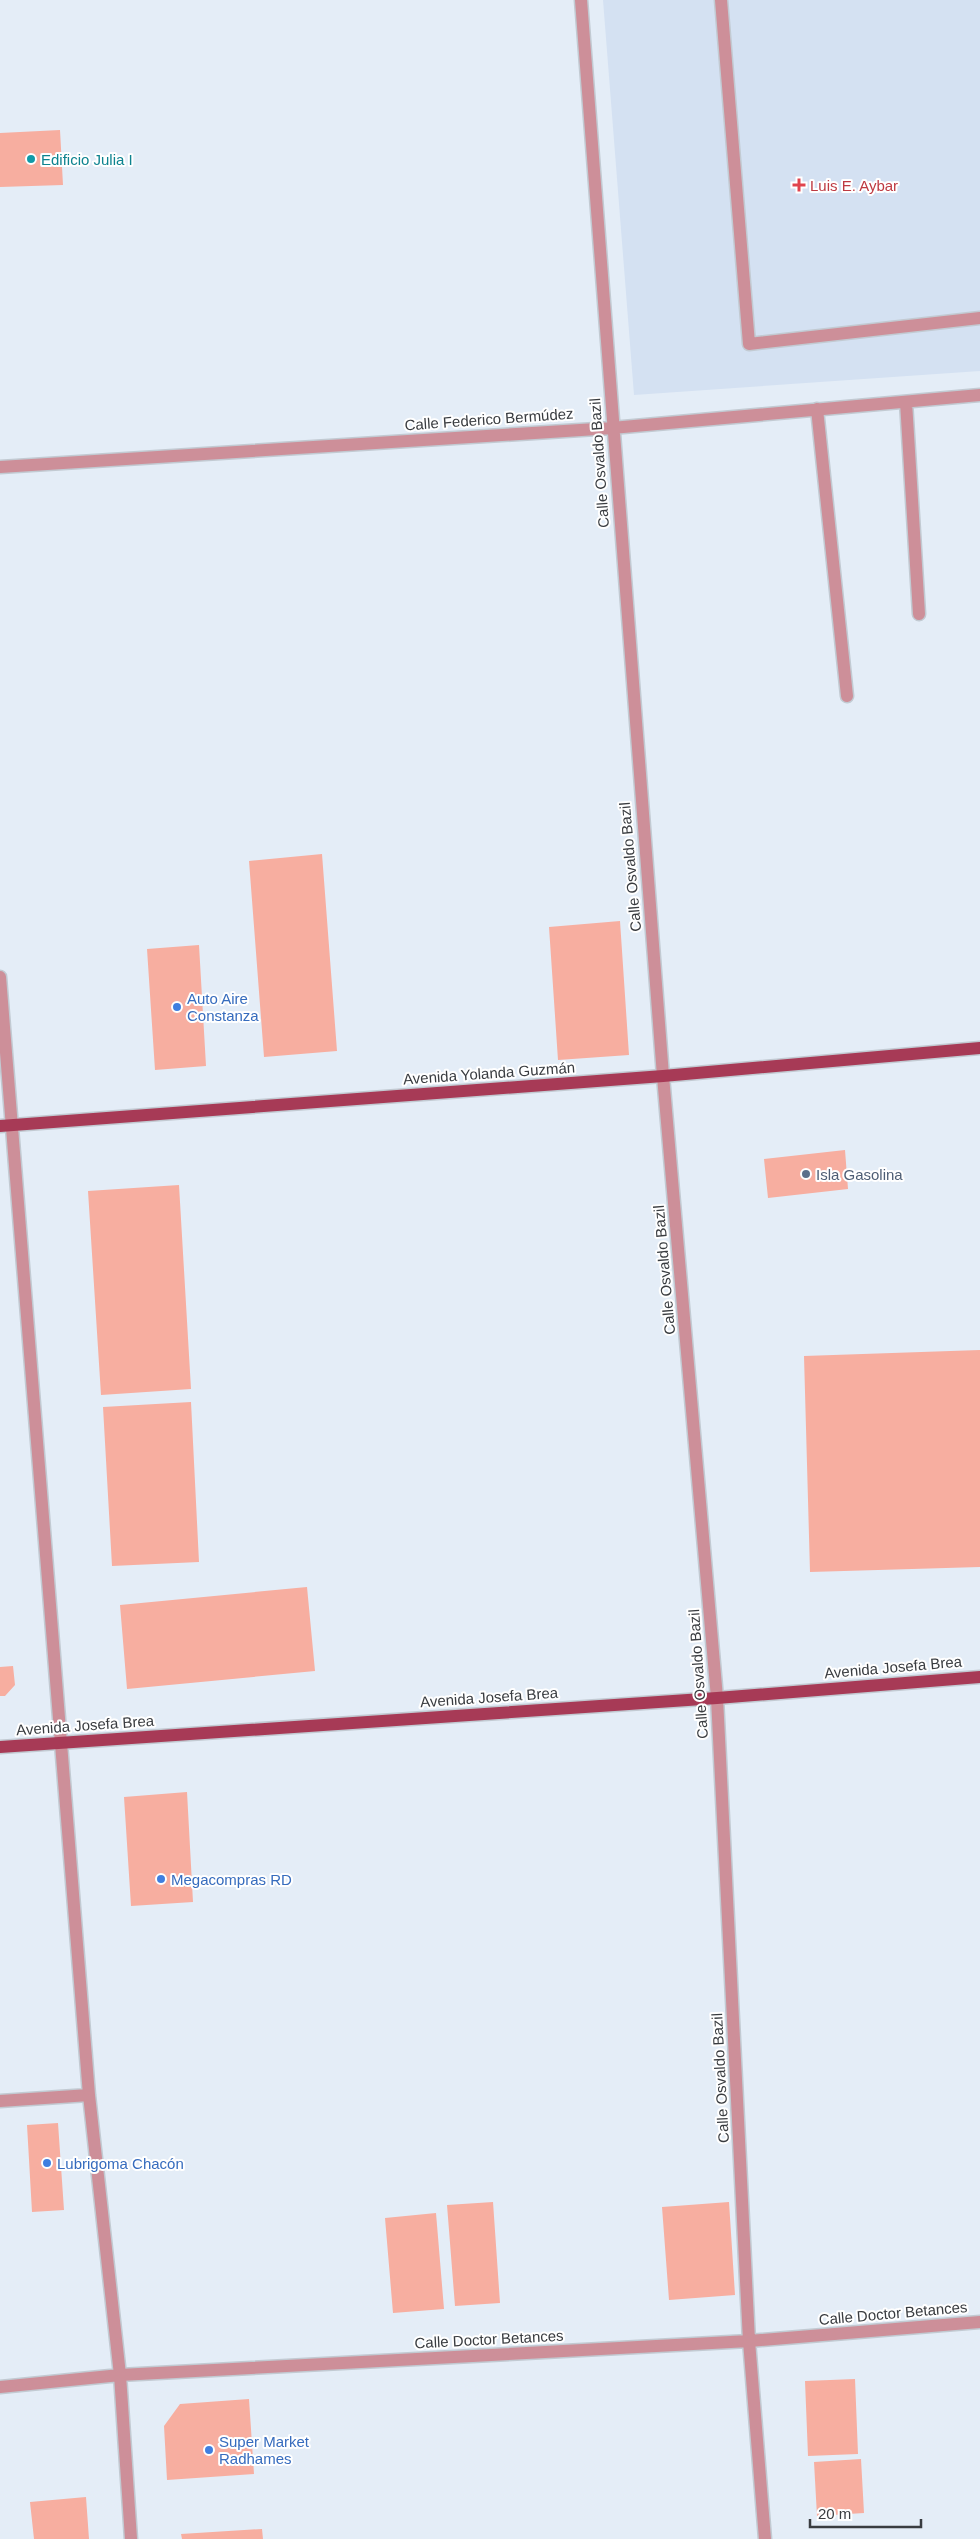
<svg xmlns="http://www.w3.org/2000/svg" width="980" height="2539" font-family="Arial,sans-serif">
  <rect width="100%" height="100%" fill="#e4edf7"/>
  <path fill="#d4e1f2" d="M 603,0 L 980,0 L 980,371 L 634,395 Z"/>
  <path fill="#f7aea0" d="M 60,130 L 63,185 L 0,187 L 0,133 Z
    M 322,854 L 337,1051 L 264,1057 L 249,861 Z
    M 620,921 L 629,1055 L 558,1060 L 549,927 Z
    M 199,945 L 206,1066 L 155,1070 L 147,949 Z
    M 845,1150 L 848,1189 L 768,1198 L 764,1159 Z
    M 179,1185 L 191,1389 L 101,1395 L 88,1191 Z
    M 980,1350 L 980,1567 L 810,1572 L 804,1356 Z
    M 191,1402 L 199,1562 L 112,1566 L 103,1407 Z
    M 307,1587 L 315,1671 L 127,1689 L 120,1605 Z
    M 13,1666 L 15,1685 L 5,1696 L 0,1696 L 0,1667 Z
    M 187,1792 L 193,1902 L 131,1906 L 124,1797 Z
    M 58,2123 L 64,2210 L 32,2212 L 27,2125 Z
    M 493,2202 L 500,2303 L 455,2306 L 447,2205 Z
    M 729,2202 L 735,2295 L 669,2300 L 662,2207 Z
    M 436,2213 L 444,2309 L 393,2313 L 385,2218 Z
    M 855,2379 L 858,2454 L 808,2456 L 805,2381 Z
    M 249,2399 L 254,2474 L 167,2480 L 164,2426 L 180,2404 Z
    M 861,2459 L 864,2513 L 817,2516 L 814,2462 Z
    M 86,2497 L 89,2539 L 34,2539 L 30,2502 Z
    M 262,2529 L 263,2539 L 182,2539 L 181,2534 Z"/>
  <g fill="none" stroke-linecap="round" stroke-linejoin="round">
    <defs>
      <path id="minor" d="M 581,0 L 663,1076 L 717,1698 L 749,2341 L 765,2539
        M 721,0 L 749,344 L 980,318
        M 906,402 L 919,614
        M 817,409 L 847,696
        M 0,467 L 612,428 L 980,395
        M 0,977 L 89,2095 L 120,2375 L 131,2539
        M 0,2101 L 89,2095
        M 0,2387 L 120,2375 L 749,2341 L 980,2322"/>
      <path id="major" d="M 0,1126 L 663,1076 L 980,1048
        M 0,1747 L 717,1698 L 980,1677"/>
    </defs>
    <use href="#minor" stroke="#c2cad2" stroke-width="15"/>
    <use href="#major" stroke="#c2cad2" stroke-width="15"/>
    <use href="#minor" stroke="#cd8f99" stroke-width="12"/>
    <use href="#major" stroke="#a73a56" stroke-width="12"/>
  </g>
  <circle fill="#0f9aa8" stroke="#fff" stroke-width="2" cx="31" cy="159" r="5"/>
  <path fill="#e0444e" stroke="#fff" stroke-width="2" d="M796.5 177.5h5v5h5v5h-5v5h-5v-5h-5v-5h5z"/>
  <g fill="#3f7fe0" stroke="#fff" stroke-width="2">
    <circle cx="177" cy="1007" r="5"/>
    <circle cx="161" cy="1879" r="5"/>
    <circle cx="47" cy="2163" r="5"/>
    <circle cx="209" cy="2450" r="5"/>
  </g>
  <circle fill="#5c6f8a" stroke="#fff" stroke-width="2" cx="806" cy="1174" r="5"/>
  <g text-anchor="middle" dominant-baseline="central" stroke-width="4" stroke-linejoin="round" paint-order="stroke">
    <g font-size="15" fill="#0d838f" stroke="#fff" text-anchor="start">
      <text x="41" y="159">Edificio Julia I</text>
    </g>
    <g font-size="15" fill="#be3a42" stroke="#fff" text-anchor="start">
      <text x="810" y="185">Luis E. Aybar</text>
    </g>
    <g font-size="15" fill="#393c40" stroke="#fff">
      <text transform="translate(489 419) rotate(-4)">Calle Federico Bermúdez</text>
      <text transform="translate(599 463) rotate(-94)">Calle Osvaldo Bazil</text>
      <text transform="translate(630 867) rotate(-95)">Calle Osvaldo Bazil</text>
      <text transform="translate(489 1073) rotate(-4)">Avenida Yolanda Guzmán</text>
      <text transform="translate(664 1270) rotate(-95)">Calle Osvaldo Bazil</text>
      <text transform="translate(893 1667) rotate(-5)">Avenida Josefa Brea</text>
      <text transform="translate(698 1674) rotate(-94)">Calle Osvaldo Bazil</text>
      <text transform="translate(489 1697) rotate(-4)">Avenida Josefa Brea</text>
      <text transform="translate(85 1725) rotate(-4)">Avenida Josefa Brea</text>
      <text transform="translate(720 2078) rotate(-93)">Calle Osvaldo Bazil</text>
      <text transform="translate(893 2313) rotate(-5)">Calle Doctor Betances</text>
      <text transform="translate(489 2339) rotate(-3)">Calle Doctor Betances</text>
    </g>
    <g font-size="15" fill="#366cbe" stroke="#fff" text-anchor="start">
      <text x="187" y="998">Auto Aire<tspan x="187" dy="17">Constanza</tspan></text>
      <text x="171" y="1879">Megacompras RD</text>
      <text x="57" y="2163">Lubrigoma Chacón</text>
      <text x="219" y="2441">Super Market<tspan x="219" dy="17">Radhames</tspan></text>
    </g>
    <g font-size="15" fill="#4e5e75" stroke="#fff" text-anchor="start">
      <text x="816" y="1174">Isla Gasolina</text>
    </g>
  </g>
  <path d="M810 2519v8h111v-8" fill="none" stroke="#393c40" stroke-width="2.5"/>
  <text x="818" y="2519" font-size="15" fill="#393c40" stroke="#ffffff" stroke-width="4" paint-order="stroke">20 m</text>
</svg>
